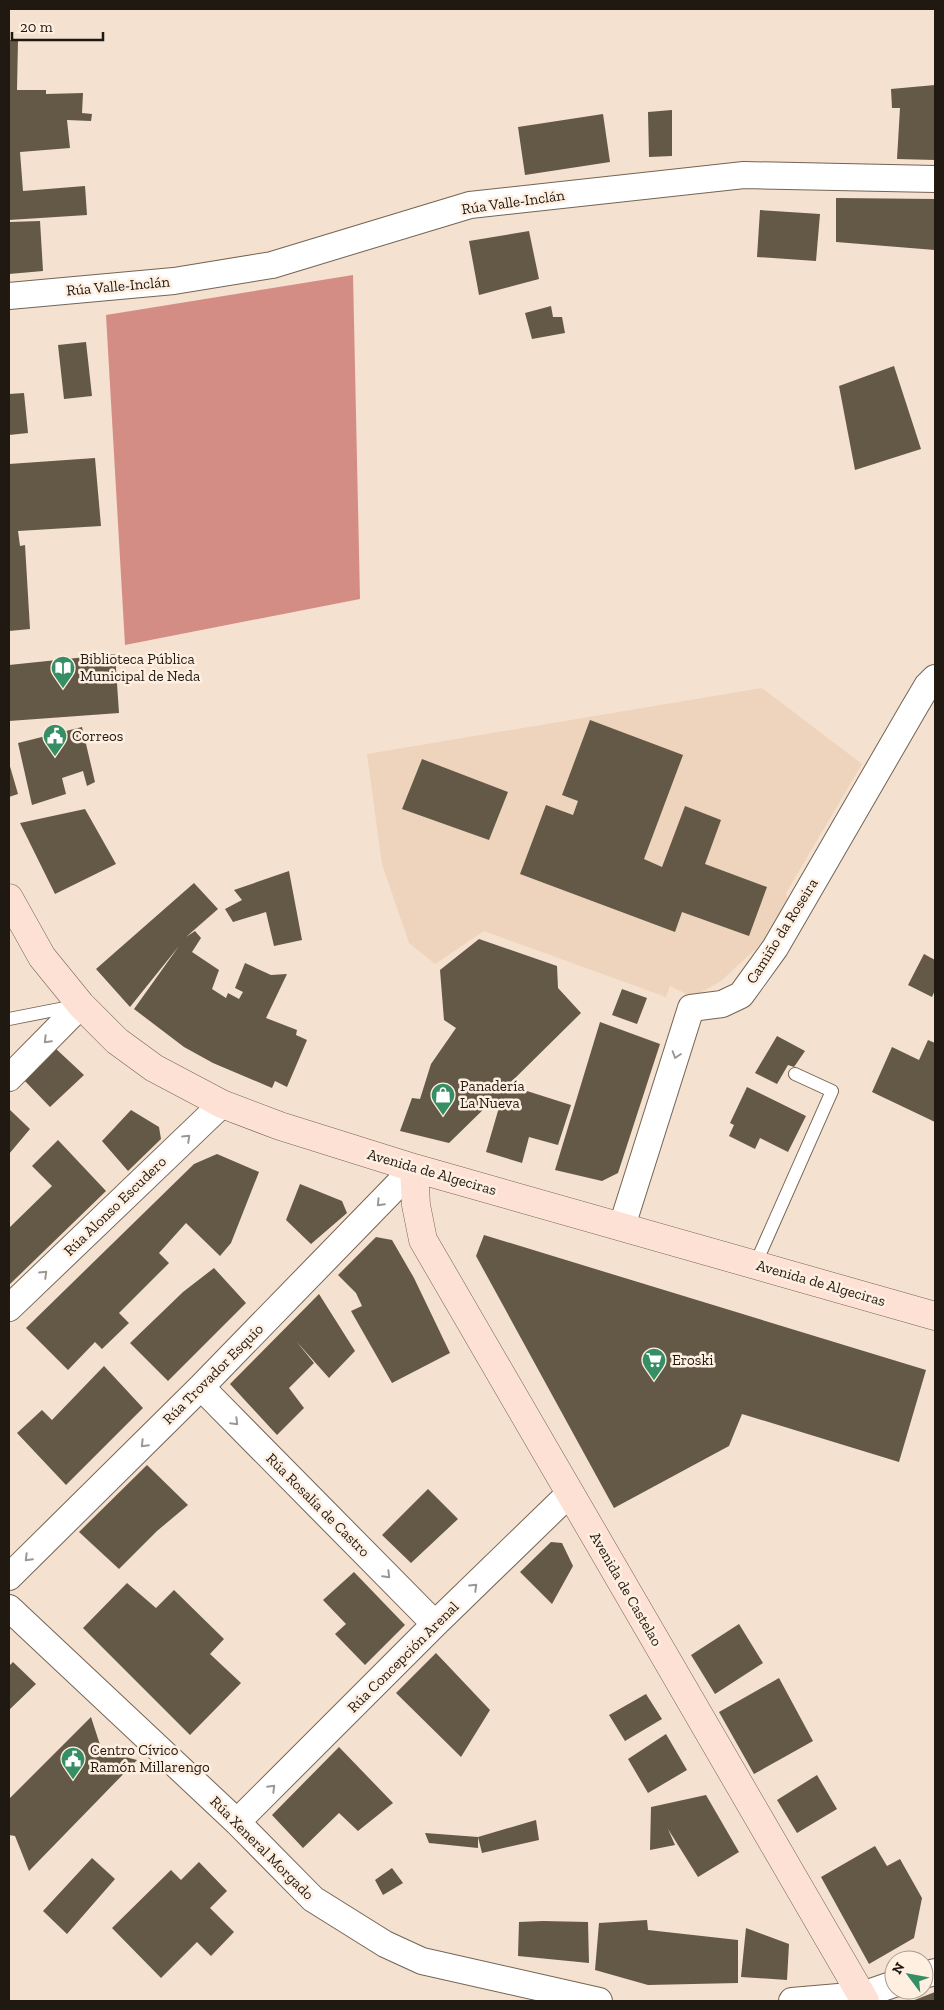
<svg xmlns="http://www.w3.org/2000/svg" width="944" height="2010" font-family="'Zilla Slab',serif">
  <rect width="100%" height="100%" fill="#f4e1cf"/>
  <path fill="#eed4bd" d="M 762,688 L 862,764 L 786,893 L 788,902 L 762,943 L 721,981 L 693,997 L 670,986 L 666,997 L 484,931 L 435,964 L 409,943 L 382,864 L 367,754 Z"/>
  <path fill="#d48d85" d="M 353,275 L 360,599 L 125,645 L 106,315 Z"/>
  <path fill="#635946" d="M 9,40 L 18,40 L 17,90 L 46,90 L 46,94 L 83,93 L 82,113 L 92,114 L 91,121 L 67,120 L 70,148 L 20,152 L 23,191 L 85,186 L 87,215 L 9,220 Z
    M 935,85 L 935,160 L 897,159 L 900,108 L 892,108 L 891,89 Z
    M 672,110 L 672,156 L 649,157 L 648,112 Z
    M 603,114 L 610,162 L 525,175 L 518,127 Z
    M 836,198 L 935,199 L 935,250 L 836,242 Z
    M 760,210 L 820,214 L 816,261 L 757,257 Z
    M 40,221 L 43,271 L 9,274 L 9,222 Z
    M 529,231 L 539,279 L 479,295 L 469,241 Z
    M 551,306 L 553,317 L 562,317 L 565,333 L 532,339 L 525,313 Z
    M 86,342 L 92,396 L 64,399 L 58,345 Z
    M 894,366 L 921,449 L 855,470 L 839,386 Z
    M 24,393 L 28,433 L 9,435 L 9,394 Z
    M 95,458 L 101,526 L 18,531 L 20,546 L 25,545 L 30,629 L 9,631 L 9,464 Z
    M 115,654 L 119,713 L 9,721 L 9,665 Z
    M 590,720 L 683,755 L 644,859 L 662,867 L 685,806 L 721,820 L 705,864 L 767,887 L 749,936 L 682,912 L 675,932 L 520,874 L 546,805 L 573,815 L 578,801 L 562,795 Z
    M 82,727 L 95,782 L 87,786 L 83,771 L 62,778 L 66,794 L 32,805 L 18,743 Z
    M 422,759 L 508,792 L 489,840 L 402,809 Z
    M 9,763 L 18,794 L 9,797 Z
    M 85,809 L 116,864 L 55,894 L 20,823 Z
    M 289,871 L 302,940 L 274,946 L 266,912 L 233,922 L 225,909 L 242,900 L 234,890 Z
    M 194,883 L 218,909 L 186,937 L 195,931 L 201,938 L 192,952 L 219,970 L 212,989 L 226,998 L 228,993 L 239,999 L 243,992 L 235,988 L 245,963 L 271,975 L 287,974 L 266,1018 L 297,1030 L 296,1035 L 307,1040 L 287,1087 L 275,1081 L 272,1088 L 213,1063 L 184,1047 L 134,1009 L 179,946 L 130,1007 L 96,969 Z
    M 479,939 L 557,966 L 558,988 L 581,1013 L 508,1085 L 571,1105 L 558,1145 L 529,1137 L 522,1163 L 486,1152 L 500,1104 L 491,1102 L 449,1143 L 400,1131 L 412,1098 L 420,1099 L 431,1064 L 456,1028 L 444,1020 L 440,970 Z
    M 924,954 L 935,960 L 935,990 L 932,997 L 908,985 Z
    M 622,989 L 647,998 L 637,1024 L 612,1015 Z
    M 600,1022 L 660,1044 L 618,1173 L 602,1181 L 555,1170 Z
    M 777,1036 L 805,1051 L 794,1067 L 788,1065 L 777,1084 L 755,1073 Z
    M 928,1040 L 935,1043 L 935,1122 L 872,1092 L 892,1047 L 919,1060 Z
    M 54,1047 L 84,1075 L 50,1107 L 22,1078 Z
    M 747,1087 L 806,1116 L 788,1152 L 760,1138 L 755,1149 L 729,1136 L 734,1125 L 730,1123 Z
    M 9,1109 L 30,1129 L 9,1154 Z
    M 131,1110 L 159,1127 L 161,1139 L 128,1171 L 102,1141 Z
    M 58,1140 L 106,1191 L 9,1285 L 9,1228 L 52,1186 L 32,1166 Z
    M 217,1154 L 259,1172 L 231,1243 L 220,1256 L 186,1223 L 159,1253 L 169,1263 L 119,1313 L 129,1323 L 102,1349 L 95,1342 L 68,1370 L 26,1328 L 194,1164 Z
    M 300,1184 L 342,1201 L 347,1213 L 311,1244 L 286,1220 Z
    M 484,1235 L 926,1370 L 899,1462 L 742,1414 L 729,1446 L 614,1508 L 476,1256 Z
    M 376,1237 L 392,1240 L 414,1278 L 450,1353 L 392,1383 L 351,1311 L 362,1306 L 356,1293 L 338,1275 Z
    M 214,1268 L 246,1303 L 168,1381 L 130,1343 L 183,1292 Z
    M 319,1294 L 355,1351 L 329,1378 L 296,1341 L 314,1363 L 289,1388 L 304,1408 L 277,1435 L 230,1384 Z
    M 104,1366 L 143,1408 L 66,1485 L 17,1433 L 42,1410 L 52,1420 Z
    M 147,1465 L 188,1505 L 157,1531 L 119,1569 L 79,1532 Z
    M 428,1489 L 458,1519 L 411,1563 L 382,1535 Z
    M 551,1542 L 562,1543 L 573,1566 L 552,1604 L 520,1572 Z
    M 354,1572 L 405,1625 L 365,1665 L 335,1634 L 346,1624 L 323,1600 Z
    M 127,1583 L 156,1608 L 174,1590 L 224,1639 L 210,1654 L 241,1683 L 190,1735 L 83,1628 Z
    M 739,1624 L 763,1663 L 715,1694 L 691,1655 Z
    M 436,1653 L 490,1710 L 461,1757 L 396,1693 Z
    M 13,1662 L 36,1684 L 9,1710 L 9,1666 Z
    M 779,1678 L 813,1741 L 754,1774 L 719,1712 Z
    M 646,1694 L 662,1719 L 625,1741 L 609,1715 Z
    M 91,1717 L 102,1751 L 137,1760 L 29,1871 L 15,1836 L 9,1835 L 9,1799 Z
    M 666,1734 L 687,1770 L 648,1793 L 628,1759 Z
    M 339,1747 L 393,1803 L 358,1831 L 339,1813 L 303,1848 L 272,1815 Z
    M 817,1775 L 837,1809 L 797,1833 L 777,1800 Z
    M 706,1795 L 739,1852 L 698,1877 L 668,1829 L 675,1845 L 650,1850 L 651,1807 Z
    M 536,1820 L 539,1840 L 482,1853 L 478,1837 Z
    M 425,1833 L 478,1837 L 478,1848 L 429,1843 Z
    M 875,1846 L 887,1866 L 900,1859 L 922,1898 L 914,1938 L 869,1964 L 821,1877 Z
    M 92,1858 L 115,1879 L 67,1934 L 43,1911 Z
    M 199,1862 L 227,1891 L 210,1908 L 234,1932 L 211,1956 L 197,1942 L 161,1978 L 112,1928 L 171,1870 L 181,1880 Z
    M 392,1868 L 403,1883 L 383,1895 L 375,1880 Z
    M 647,1920 L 648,1930 L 738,1940 L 738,1983 L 648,1985 L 595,1970 L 599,1923 Z
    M 543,1921 L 588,1922 L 589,1963 L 518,1956 L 519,1922 Z
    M 746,1928 L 789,1944 L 787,1980 L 741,1977 Z
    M 935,1992 L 935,2001 L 912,2001 Z"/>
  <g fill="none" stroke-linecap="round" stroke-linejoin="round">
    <defs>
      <path id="lane" d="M 9,1019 L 75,1006
        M 755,1265 L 832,1091 L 795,1074"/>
      <path id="street" d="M 9,296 L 174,281 L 272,265 L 470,205 L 744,175 L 935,179
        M 9,1078 L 81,1005
        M 622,1226 L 691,1008 L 722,1004 L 741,995 L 775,948 L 914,708 L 927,686 L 935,678
        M 9,1308 L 222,1104
        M 201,1387 L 435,1624
        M 9,1577 L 201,1387 L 414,1168
        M 9,1608 L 237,1822 L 313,1899 L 385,1944 L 422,1961 L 599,2001
        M 237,1822 L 435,1624 L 570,1493
        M 924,1975 L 935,1972
        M 792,2001 L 862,1995 L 894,1984"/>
      <path id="secondary" d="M 9,898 L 42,957 L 81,1005 L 117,1041 L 154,1068 L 222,1104 L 280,1126 L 414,1168 L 935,1316
        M 414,1168 L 416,1205 L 423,1240 L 865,2001"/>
    </defs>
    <use href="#lane" stroke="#746454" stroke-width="14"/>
    <use href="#street" stroke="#746454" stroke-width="28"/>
    <use href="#secondary" stroke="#746454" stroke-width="29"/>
    <use href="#lane" stroke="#fff" stroke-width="12"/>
    <use href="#street" stroke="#fff" stroke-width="26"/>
    <use href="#secondary" stroke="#fde1d4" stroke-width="28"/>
  </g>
  <defs><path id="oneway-chevron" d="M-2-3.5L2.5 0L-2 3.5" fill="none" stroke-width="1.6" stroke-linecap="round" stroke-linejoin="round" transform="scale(1.25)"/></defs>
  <g stroke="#9a9894">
    <use href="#oneway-chevron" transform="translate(47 1040) rotate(135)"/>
    <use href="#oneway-chevron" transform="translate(676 1055) rotate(108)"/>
    <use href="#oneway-chevron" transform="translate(187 1138) rotate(-44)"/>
    <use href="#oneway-chevron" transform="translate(380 1203) rotate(134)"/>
    <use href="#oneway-chevron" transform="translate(44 1274) rotate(-44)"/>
    <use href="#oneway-chevron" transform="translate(235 1422) rotate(45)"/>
    <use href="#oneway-chevron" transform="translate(144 1444) rotate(135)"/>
    <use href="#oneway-chevron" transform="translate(28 1558) rotate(135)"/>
    <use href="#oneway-chevron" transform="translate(387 1575) rotate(45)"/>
    <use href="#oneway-chevron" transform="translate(474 1587) rotate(-44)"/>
    <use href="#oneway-chevron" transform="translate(272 1788) rotate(-45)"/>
  </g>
  <defs>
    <symbol id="library-pin" viewBox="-11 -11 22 30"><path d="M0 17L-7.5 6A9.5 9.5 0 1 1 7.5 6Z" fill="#368f64" stroke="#ffefe1"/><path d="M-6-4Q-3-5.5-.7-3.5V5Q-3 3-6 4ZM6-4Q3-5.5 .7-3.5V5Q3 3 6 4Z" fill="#fff"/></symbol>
    <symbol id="civic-pin" viewBox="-11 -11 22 30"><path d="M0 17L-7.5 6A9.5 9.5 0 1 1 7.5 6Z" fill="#368f64" stroke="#ffefe1"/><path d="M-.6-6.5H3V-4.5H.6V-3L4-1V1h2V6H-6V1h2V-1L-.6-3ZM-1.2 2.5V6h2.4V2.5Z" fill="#fff"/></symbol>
    <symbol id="shop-pin" viewBox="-11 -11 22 30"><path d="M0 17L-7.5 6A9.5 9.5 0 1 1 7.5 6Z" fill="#368f64" stroke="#ffefe1"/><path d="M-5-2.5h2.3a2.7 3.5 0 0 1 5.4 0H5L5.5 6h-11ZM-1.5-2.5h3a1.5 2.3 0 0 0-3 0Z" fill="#fff"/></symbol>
    <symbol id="supermarket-pin" viewBox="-11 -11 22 30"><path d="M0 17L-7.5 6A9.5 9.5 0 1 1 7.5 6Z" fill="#368f64" stroke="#ffefe1"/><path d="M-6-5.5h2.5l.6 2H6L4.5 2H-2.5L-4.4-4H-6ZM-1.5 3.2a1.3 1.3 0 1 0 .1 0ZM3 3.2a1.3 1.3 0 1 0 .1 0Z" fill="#fff"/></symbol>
  </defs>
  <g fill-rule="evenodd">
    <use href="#library-pin" x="49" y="654" width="28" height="38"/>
    <use href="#civic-pin" x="41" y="722" width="28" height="38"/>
    <use href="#shop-pin" x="429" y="1081" width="28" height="38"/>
    <use href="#supermarket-pin" x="640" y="1346" width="28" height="38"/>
    <use href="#civic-pin" x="59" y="1745" width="28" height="38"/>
  </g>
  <g text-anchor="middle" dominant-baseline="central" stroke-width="5" stroke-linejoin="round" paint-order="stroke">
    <g font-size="15" fill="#1f1912" stroke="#ffefe1">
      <text transform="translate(513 202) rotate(-8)">Rúa Valle-Inclán</text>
      <text transform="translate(118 286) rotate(-5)">Rúa Valle-Inclán</text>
      <text transform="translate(782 931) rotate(-58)">Camiño da Roseira</text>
      <text transform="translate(432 1172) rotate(16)">Avenida de Algeciras</text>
      <text transform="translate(115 1206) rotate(-44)">Rúa Alonso Escudero</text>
      <text transform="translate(821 1283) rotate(16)">Avenida de Algeciras</text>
      <text transform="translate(213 1374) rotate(-45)">Rúa Trovador Esquío</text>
      <text transform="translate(318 1505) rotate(45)">Rúa Rosalía de Castro</text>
      <text transform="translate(626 1589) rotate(60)">Avenida de Castelao</text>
      <text transform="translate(403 1657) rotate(-45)">Rúa Concepción Arenal</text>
      <text transform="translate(262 1848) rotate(45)">Rúa Xeneral Morgado</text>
    </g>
    <g font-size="15" fill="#1f1912" stroke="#ffefe1" text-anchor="start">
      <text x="80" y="659">Biblioteca Pública<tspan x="80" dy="17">Municipal de Neda</tspan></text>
      <text x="72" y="736">Correos</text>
      <text x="460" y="1086">Panadería<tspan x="460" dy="17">La Nueva</tspan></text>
      <text x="672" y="1360">Eroski</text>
      <text x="90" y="1750">Centro Cívico<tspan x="90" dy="17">Ramón Millarengo</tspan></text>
    </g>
  </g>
  <rect width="944" height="2010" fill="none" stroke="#1f1912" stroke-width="20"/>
  <g transform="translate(909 1975) rotate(302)"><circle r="24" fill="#ffefe1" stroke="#a5998e"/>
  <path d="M0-4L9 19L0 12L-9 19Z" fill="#368f64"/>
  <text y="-8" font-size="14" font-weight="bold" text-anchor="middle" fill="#1f1912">N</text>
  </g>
  <path d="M12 32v8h91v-8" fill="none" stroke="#1f1912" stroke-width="2.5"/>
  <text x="20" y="32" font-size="15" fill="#1f1912" stroke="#ffefe1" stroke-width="4" paint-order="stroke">20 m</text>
</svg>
